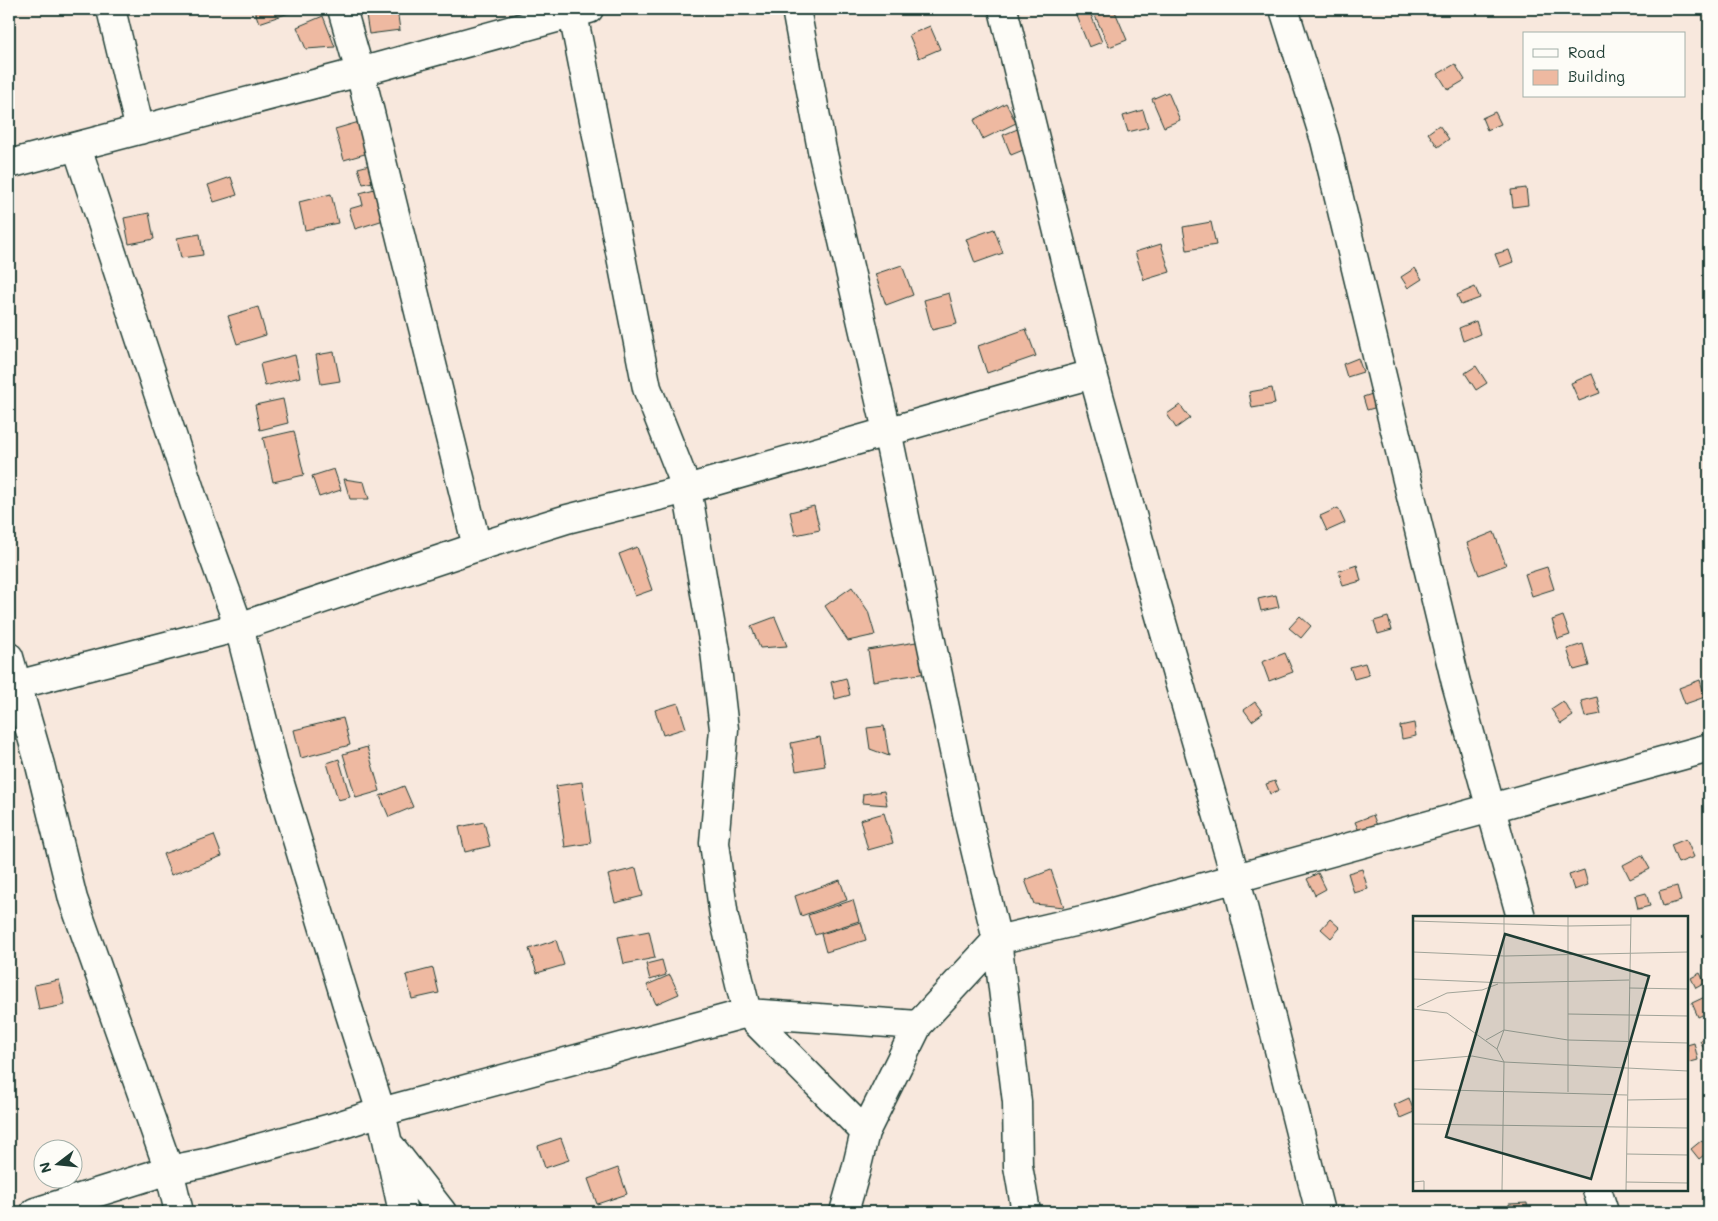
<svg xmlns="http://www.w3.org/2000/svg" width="1718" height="1221" font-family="Mali,sans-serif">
  <rect width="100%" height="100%" fill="#f8e8dd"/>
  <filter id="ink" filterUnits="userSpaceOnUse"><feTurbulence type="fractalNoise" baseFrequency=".02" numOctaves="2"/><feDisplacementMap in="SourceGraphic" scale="10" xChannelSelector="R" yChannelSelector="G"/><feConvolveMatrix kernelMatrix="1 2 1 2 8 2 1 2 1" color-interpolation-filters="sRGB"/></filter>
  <g filter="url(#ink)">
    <path fill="#eeb9a1" stroke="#1f3d34" d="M 254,9 L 301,9 L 259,23 Z
      M 365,9 L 397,9 L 400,30 L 369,34 Z
      M 1092,9 L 1114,9 L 1127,40 L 1109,47 Z
      M 1631,9 L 1650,9 L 1650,10 L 1632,14 Z
      M 1089,10 L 1102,42 L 1089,47 L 1076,15 Z
      M 323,16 L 335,47 L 306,49 L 297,27 Z
      M 930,26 L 940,49 L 919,58 L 909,35 Z
      M 1455,64 L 1465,80 L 1448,90 L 1438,74 Z
      M 1168,92 L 1180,120 L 1164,127 L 1152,99 Z
      M 1006,103 L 1016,123 L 983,139 L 974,120 Z
      M 1143,110 L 1148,127 L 1128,132 L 1123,116 Z
      M 1495,112 L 1501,124 L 1487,130 L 1482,118 Z
      M 366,120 L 375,151 L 344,160 L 335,129 Z
      M 1439,125 L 1449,139 L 1438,147 L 1428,133 Z
      M 1020,128 L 1028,148 L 1011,155 L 1003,135 Z
      M 373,164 L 377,181 L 363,184 L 358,168 Z
      M 231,177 L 237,195 L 214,202 L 208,185 Z
      M 378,188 L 387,219 L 355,229 L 349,209 L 363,205 L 360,193 Z
      M 1526,188 L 1528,205 L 1513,207 L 1511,190 Z
      M 331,194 L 338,223 L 305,230 L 299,202 Z
      M 149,213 L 154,239 L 129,244 L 124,218 Z
      M 1211,222 L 1216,245 L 1187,250 L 1183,227 Z
      M 994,229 L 1003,253 L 975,263 L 966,239 Z
      M 200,234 L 203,255 L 181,258 L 177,238 Z
      M 1161,244 L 1170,272 L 1144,280 L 1135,252 Z
      M 1509,250 L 1513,262 L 1500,267 L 1495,254 Z
      M 902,265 L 913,295 L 886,305 L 875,274 Z
      M 1415,268 L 1422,279 L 1408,288 L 1401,277 Z
      M 1475,287 L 1480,298 L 1461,305 L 1457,295 Z
      M 949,293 L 957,324 L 932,330 L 924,300 Z
      M 258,307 L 266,335 L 237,344 L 228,316 Z
      M 1476,321 L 1480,334 L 1463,341 L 1459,328 Z
      M 1026,329 L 1036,356 L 987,373 L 978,346 Z
      M 334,352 L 340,381 L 321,384 L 316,355 Z
      M 295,355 L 300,377 L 265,386 L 260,364 Z
      M 1358,358 L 1363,372 L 1347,377 L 1343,364 Z
      M 1476,366 L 1487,383 L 1476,390 L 1465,373 Z
      M 1592,374 L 1600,393 L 1579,401 L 1571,383 Z
      M 1272,388 L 1275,404 L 1252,408 L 1249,392 Z
      M 1378,392 L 1381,406 L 1367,410 L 1363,397 Z
      M 283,399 L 288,423 L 260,430 L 255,405 Z
      M 1180,405 L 1190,418 L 1176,428 L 1167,414 Z
      M 294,431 L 304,475 L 273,482 L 263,438 Z
      M 334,469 L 341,490 L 319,497 L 312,476 Z
      M 344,479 L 364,482 L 369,499 L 350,499 Z
      M 814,506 L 820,530 L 795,535 L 790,512 Z
      M 1338,508 L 1345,523 L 1327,531 L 1320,516 Z
      M 1494,532 L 1506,565 L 1479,575 L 1467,543 Z
      M 637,547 L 652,590 L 635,596 L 619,554 Z
      M 1357,565 L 1361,581 L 1343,586 L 1339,571 Z
      M 1547,567 L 1554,589 L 1532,596 L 1525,574 Z
      M 852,587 L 868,611 L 875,635 L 848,641 L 825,606 Z
      M 1276,595 L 1279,607 L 1261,611 L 1258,599 Z
      M 1300,616 L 1311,626 L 1301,638 L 1289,628 Z
      M 1563,616 L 1570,635 L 1558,639 L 1552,620 Z
      M 775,617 L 787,646 L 760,648 L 751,626 Z
      M 1388,617 L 1392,630 L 1378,634 L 1374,621 Z
      M 922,641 L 927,673 L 873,681 L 868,650 Z
      M 1583,644 L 1589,666 L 1574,670 L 1567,649 Z
      M 1285,653 L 1293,672 L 1269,681 L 1262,662 Z
      M 1365,663 L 1369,675 L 1354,679 L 1350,667 Z
      M 846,678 L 850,695 L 835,699 L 831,682 Z
      M 1700,680 L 1705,697 L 1685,704 L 1679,688 Z
      M 1597,697 L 1601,714 L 1585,717 L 1581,701 Z
      M 1563,701 L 1573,716 L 1561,724 L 1551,709 Z
      M 1255,702 L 1263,713 L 1252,721 L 1244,710 Z
      M 678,703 L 686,728 L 663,735 L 655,710 Z
      M 343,718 L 350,745 L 301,758 L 294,730 Z
      M 1414,723 L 1416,736 L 1402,739 L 1400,726 Z
      M 884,726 L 889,756 L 870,749 L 867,728 Z
      M 820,737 L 825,766 L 796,771 L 791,743 Z
      M 367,747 L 380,791 L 356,798 L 343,754 Z
      M 339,759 L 350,797 L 338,800 L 327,763 Z
      M 1275,781 L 1279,790 L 1270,794 L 1266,784 Z
      M 582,782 L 591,843 L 565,847 L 556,786 Z
      M 404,786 L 413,807 L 389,817 L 380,796 Z
      M 884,791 L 887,805 L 862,803 L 863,794 Z
      M 884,813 L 893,843 L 868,850 L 860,820 Z
      M 1373,815 L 1379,831 L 1362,838 L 1355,822 Z
      M 484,822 L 490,846 L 465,852 L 459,827 Z
      M 214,835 L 222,856 L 171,875 L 163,854 Z
      M 1686,839 L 1694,857 L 1678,863 L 1671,845 Z
      M 1642,855 L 1650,869 L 1630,879 L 1623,865 Z
      M 636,868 L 643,896 L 615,903 L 608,875 Z
      M 1362,869 L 1368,889 L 1354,893 L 1348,873 Z
      M 1051,870 L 1064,907 L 1034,904 L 1025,880 Z
      M 1584,870 L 1588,885 L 1574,890 L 1569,875 Z
      M 1318,873 L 1326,889 L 1315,895 L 1307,879 Z
      M 840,880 L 847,900 L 801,916 L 795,896 Z
      M 1677,886 L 1681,901 L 1663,906 L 1659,891 Z
      M 1646,893 L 1650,906 L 1638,909 L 1635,896 Z
      M 853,900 L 859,921 L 815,935 L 808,915 Z
      M 1330,919 L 1340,928 L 1331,938 L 1321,929 Z
      M 861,922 L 866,940 L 826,952 L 821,934 Z
      M 649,931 L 655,958 L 624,964 L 618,937 Z
      M 556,940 L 564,965 L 537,973 L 529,949 Z
      M 662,960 L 666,975 L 650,980 L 646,964 Z
      M 433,968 L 439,993 L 412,999 L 406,975 Z
      M 1700,973 L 1705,983 L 1696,988 L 1691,978 Z
      M 670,975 L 679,994 L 656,1004 L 647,985 Z
      M 59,980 L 65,1005 L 39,1010 L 34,985 Z
      M 1709,995 L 1709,1012 L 1698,1017 L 1692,1003 Z
      M 1709,1036 L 1709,1057 L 1700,1041 Z
      M 1694,1043 L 1698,1060 L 1687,1063 L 1687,1045 Z
      M 1409,1098 L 1414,1112 L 1400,1118 L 1394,1105 Z
      M 561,1138 L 569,1160 L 545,1168 L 538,1146 Z
      M 1702,1140 L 1709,1151 L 1699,1159 L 1691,1149 Z
      M 618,1168 L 627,1194 L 597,1204 L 588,1179 Z
      M 1527,1203 L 1528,1212 L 1509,1212 L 1509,1204 Z"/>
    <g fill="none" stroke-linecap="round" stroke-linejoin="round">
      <defs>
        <path id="minor" d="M 111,9 L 140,130
          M 342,9 L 360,72 L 477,547
          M 572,9 L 647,388 L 687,489 L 715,651 L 724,729 L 714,843 L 724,917 L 747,1013 L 865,1132
          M 796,9 L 822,150 L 887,431 L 969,823 L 997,940 L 1017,1102 L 1018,1166 L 1026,1212
          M 1003,9 L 1093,374 L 1158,609 L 1236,879 L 1320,1212
          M 1284,9 L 1325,140 L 1456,683 L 1521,917
          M 77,147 L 196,508 L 239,627 L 274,764 L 349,1011 L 381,1112 L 403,1212
          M 9,164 L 360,72 L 589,9
          M 9,657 L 40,765 L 73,899 L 169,1170 L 179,1212
          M 9,687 L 239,627 L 477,547 L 567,519 L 687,489 L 1030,391 L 1093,374
          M 392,1148 L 442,1212
          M 1597,1190 L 1604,1212
          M 35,1212 L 169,1170 L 205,1163 L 331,1128 L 381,1112 L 747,1013 L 918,1025 L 997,940 L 1095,917 L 1709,748
          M 844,1212 L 856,1170 L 865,1132 L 918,1025"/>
      </defs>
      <use href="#minor" stroke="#1f3d34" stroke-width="31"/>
      <use href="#minor" stroke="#fdfcf7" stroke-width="28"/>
    </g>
  </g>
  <g transform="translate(1413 916)">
    <rect width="275" height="275" fill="#f8e8dd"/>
    <path fill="none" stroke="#a1a499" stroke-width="1" d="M 0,5 L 155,10 L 218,9M 0,36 L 92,40 L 275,36M 0,63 L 92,67 L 216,64M 216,72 L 275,73M 4,91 L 34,77 L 69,74 L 85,68M 0,93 L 34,97 L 84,133M 155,98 L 275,100M 73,124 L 91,114 L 155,124 L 275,127M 0,145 L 59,140 L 91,146 L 275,155M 0,173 L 214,179M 155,176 L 155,1M 214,184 L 275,183M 0,208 L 275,212M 214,238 L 275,239M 0,266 L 11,265 L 11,274M 213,266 L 275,267M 89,274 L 91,146 L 84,133 L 91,114 L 91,1M 213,274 L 218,1"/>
    <path fill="#1f3d34" fill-opacity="0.15" stroke="#1f3d34" stroke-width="2.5" d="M 92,18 L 236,60 L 178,263 L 33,221 Z"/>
    <rect width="275" height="275" fill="none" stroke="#1f3d34" stroke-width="2.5"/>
  </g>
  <rect width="1718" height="1221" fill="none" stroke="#fdfcf7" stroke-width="30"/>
  <rect x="15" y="15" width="1688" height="1191" fill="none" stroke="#1f3d34" stroke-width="2" filter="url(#ink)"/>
  <rect x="1523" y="32" width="162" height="65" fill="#fdfcf7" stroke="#a4b0a9"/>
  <rect x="1533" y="49" width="25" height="8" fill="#fdfcf7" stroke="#a4b0a9"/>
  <text x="1568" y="58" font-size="15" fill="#1f3d34">Road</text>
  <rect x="1533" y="70" width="25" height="15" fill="#eeb9a1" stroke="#a4b0a9"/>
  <text x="1568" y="82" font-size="15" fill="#1f3d34">Building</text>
  <g transform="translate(58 1164) rotate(254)"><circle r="24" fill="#fdfcf7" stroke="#a4b0a9"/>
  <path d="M0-4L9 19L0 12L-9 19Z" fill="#1f3d34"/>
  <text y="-8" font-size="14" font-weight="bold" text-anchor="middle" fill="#1f3d34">N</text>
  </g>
</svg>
